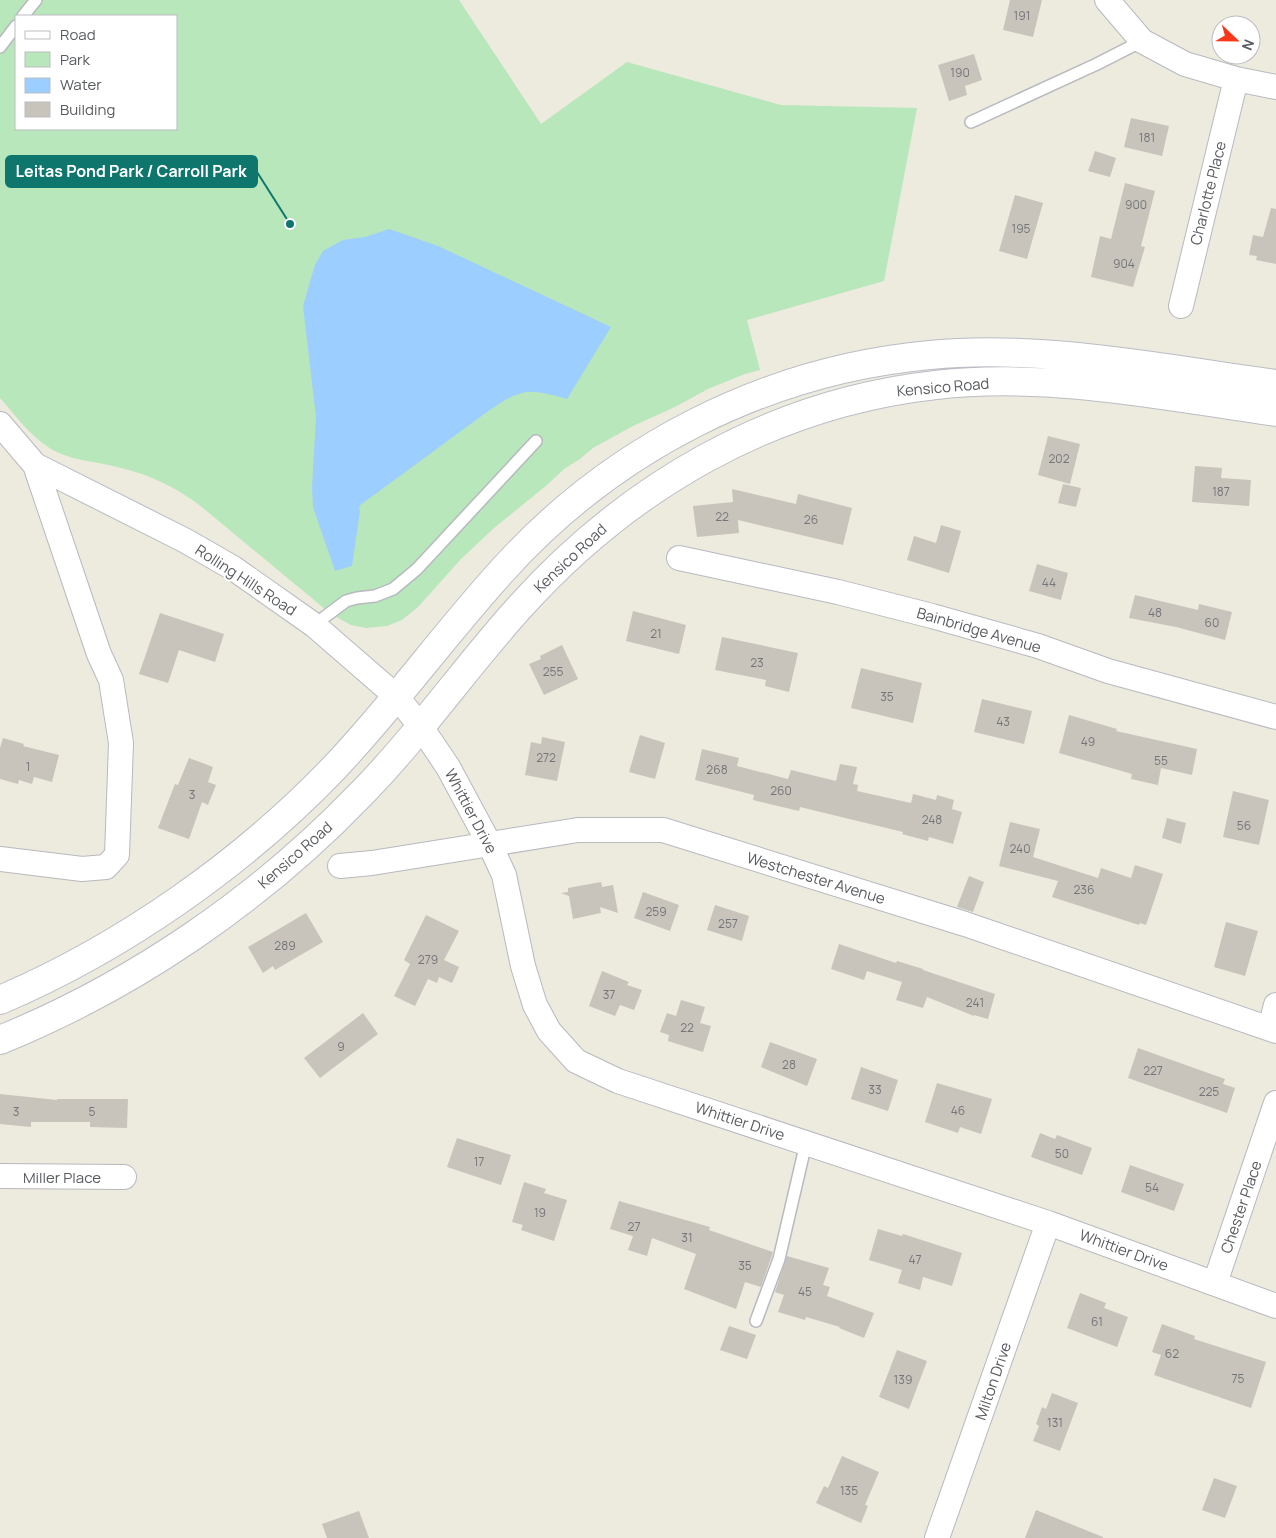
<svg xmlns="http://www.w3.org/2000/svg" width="1276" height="1538" font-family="Manrope,sans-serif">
  <rect width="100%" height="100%" fill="#edeade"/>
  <path fill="#b8e7bb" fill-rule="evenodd" d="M 0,0 L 459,0 L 541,124 L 627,62 L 781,105 L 917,108 L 884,281 L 747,320 L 760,370 L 745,374 L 708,389 L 675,407 L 633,426 L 593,448 L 580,459 L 564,469 L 547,485 L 494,528 L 461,559 L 418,607 L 402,620 L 387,626 L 366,628 L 351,625 L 331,614 L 203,508 C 178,488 149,474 117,467 C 94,461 72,461 51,449 C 30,436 16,416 0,398 ZM 16,16 L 176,16 L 176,129 L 16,129 Z"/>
  <path fill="#9cceff" d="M 389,229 L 438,246 L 611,327 L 567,399 C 555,396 539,391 527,392 C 512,394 499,404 487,412 L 359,506 L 360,511 L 352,566 L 335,571 L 313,507 L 312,487 L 316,417 L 303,306 L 315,265 L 323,251 L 343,240 L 365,237 Z"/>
  <path fill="#c8c4bc" d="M 1010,0 L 1042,0 L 1033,37 L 1003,30 Z
    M 974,54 L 982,80 L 965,86 L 967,95 L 949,101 L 938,65 Z
    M 1131,118 L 1169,126 L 1162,156 L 1124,147 Z
    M 1095,151 L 1116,158 L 1110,177 L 1088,171 Z
    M 1125,183 L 1155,191 L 1141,246 L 1145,247 L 1133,287 L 1091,277 L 1100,236 L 1111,239 Z
    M 1015,195 L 1043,203 L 1027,259 L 999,251 Z
    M 1271,208 L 1276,209 L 1276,264 L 1256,260 L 1257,256 L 1249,255 L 1253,235 L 1263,237 Z
    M 1048,436 L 1080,444 L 1070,484 L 1038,475 Z
    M 1195,466 L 1222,468 L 1221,478 L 1251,480 L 1249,506 L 1192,502 Z
    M 1063,484 L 1081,488 L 1076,507 L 1058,503 Z
    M 732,489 L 796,504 L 798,494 L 852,508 L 843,545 L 738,520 L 739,533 L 697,537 L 693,506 L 733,502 Z
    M 941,525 L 961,531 L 949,573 L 907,560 L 914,536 L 936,543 Z
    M 1037,564 L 1068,573 L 1061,600 L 1029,591 Z
    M 1135,595 L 1198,610 L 1199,604 L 1232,612 L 1225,640 L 1176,627 L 1129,618 Z
    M 633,611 L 686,625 L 679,654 L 626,641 Z
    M 160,613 L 224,634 L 215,662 L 179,650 L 168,683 L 139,674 Z
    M 722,637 L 798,653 L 789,692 L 765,686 L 766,680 L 715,670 Z
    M 562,645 L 578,679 L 544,695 L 529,664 L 541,659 L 540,656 Z
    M 861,668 L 922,683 L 913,723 L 851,708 Z
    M 982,699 L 1032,711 L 1024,744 L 974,732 Z
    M 1069,715 L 1117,729 L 1116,731 L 1197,749 L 1192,775 L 1161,768 L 1158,785 L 1131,779 L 1132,774 L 1059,753 Z
    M 640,735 L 665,743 L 655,779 L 629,772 Z
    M 542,737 L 565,742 L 557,781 L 525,775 L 531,742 L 541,744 Z
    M 3,738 L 24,744 L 23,746 L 59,755 L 52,782 L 34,777 L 32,784 L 19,780 L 18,784 L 0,779 L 0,748 Z
    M 702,749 L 739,758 L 737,766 L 788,779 L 791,770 L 836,781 L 840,764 L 857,767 L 853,784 L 858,785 L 857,791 L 911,803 L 913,794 L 936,800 L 937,795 L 954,800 L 952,809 L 962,812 L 953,844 L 929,837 L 928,841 L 902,834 L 903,832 L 800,807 L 799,811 L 753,800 L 754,795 L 695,780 Z
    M 189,758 L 213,767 L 208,782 L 216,785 L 208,805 L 202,802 L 189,839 L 158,828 L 175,784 L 178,785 Z
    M 1233,791 L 1269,800 L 1259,845 L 1223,837 Z
    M 1167,818 L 1186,823 L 1181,844 L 1162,838 Z
    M 1010,822 L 1040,829 L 1033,857 L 1098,878 L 1101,868 L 1131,878 L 1135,865 L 1163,874 L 1146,925 L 1140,923 L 1139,925 L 1052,897 L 1058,881 L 999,866 Z
    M 969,876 L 984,882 L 973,912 L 957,907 Z
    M 601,882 L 602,887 L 613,885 L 618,913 L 600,907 L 601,913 L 573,919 L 569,896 L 561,893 L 568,892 L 568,888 Z
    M 643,892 L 679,905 L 670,931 L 634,918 Z
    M 715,905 L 749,916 L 742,941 L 707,930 Z
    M 306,913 L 323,942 L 275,970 L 273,966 L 263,973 L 248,947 Z
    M 426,915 L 459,931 L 444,960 L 459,967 L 452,983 L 439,977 L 437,983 L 428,979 L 415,1006 L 394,996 L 410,964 L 404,960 Z
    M 1226,922 L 1258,931 L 1245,976 L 1214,967 Z
    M 839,944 L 896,963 L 897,961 L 923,969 L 923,970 L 995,994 L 988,1019 L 974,1015 L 974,1016 L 927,997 L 923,1008 L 896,1000 L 902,982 L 867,971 L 864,980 L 831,969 Z
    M 602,971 L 629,982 L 627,985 L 642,990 L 634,1010 L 620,1005 L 615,1016 L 589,1006 Z
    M 681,1000 L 705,1007 L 700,1023 L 711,1026 L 703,1052 L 668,1041 L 669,1035 L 660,1032 L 667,1013 L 676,1016 Z
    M 363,1013 L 378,1034 L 320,1078 L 304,1058 Z
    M 770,1042 L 817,1059 L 807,1086 L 761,1067 Z
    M 1138,1048 L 1225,1079 L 1223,1084 L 1235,1088 L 1227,1113 L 1128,1078 Z
    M 861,1067 L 898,1080 L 888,1111 L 851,1099 Z
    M 937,1083 L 992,1099 L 981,1134 L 960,1127 L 958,1133 L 925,1122 Z
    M 0,1094 L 57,1100 L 57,1099 L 128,1099 L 127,1128 L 90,1127 L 90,1122 L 31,1122 L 31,1127 L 0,1124 Z
    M 1040,1133 L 1055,1139 L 1057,1135 L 1092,1148 L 1082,1175 L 1031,1157 Z
    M 457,1138 L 511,1155 L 501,1185 L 447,1167 Z
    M 1130,1165 L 1184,1184 L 1174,1211 L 1121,1192 Z
    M 524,1182 L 546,1189 L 544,1193 L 567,1200 L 554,1241 L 521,1230 L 523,1225 L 512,1222 Z
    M 619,1201 L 710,1227 L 709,1230 L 773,1252 L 761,1287 L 745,1282 L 736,1309 L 684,1289 L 696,1254 L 652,1238 L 647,1256 L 628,1250 L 633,1236 L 610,1229 Z
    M 878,1229 L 902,1236 L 903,1234 L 962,1253 L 952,1286 L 923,1277 L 920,1290 L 898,1283 L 902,1270 L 869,1260 Z
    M 787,1256 L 829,1268 L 823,1285 L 830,1287 L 827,1296 L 874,1313 L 864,1338 L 839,1328 L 840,1327 L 806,1317 L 805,1320 L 778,1312 L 784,1295 L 775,1292 Z
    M 1080,1293 L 1106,1303 L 1104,1308 L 1128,1317 L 1117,1347 L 1067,1328 Z
    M 1162,1324 L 1195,1336 L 1194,1339 L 1266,1362 L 1251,1408 L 1154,1375 L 1161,1355 L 1152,1352 Z
    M 729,1326 L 756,1335 L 747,1359 L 720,1350 Z
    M 897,1350 L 927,1361 L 909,1409 L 879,1397 Z
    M 1052,1393 L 1078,1403 L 1060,1451 L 1033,1441 L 1039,1426 L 1036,1424 L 1042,1407 L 1046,1409 Z
    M 842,1456 L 879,1472 L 865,1505 L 868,1506 L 861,1523 L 816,1503 L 824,1486 L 828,1488 Z
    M 1214,1478 L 1237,1486 L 1225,1518 L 1202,1510 Z
    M 1036,1510 L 1103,1537 L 1103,1538 L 1025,1538 Z
    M 359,1511 L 369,1538 L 327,1538 L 322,1524 Z"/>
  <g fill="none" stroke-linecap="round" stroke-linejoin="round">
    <defs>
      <path id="lane" d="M 23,16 L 36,0
        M 0,47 L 16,26
        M 971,122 L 1097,64 L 1142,41
        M 314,625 L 346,601 L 357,598 L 375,596 L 393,589 L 417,569 L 536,441
        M 756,1321 L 779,1259 L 806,1143"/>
      <path id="street" d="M 1107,0 L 1142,41 L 1185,64 L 1236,79 L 1276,87
        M 1181,306 L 1236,79
        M 0,424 L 35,465 L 99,654 L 111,680 L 121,743 L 117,855 L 106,867 L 82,869 L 0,859
        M 35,465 L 186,541 L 233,568 L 314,625 L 397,697 L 421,727 L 448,767 L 490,845 L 504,875 L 523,966 L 535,1005 L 549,1031 L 576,1061 L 618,1081 L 1048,1223 L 1276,1306
        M 679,558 L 838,592 L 932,616 L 1038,646 L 1108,671 L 1276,717
        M 340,866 L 372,863 L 578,830 L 663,830 L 965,924 L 1276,1031
        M 1270,1028 L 1276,1005
        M 0,1176 L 124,1177
        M 1215,1283 L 1276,1103
        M 937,1538 L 1048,1223"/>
      <path id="secondary" d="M 0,1000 C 122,948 242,864 334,768 C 393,706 443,636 501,572 C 611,449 765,370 930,355 C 1044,344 1163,369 1276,384
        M 0,1040 C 135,985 260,899 361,794 C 418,736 464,669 518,609 C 628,486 772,403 936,385 C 1050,372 1164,396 1276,412"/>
    </defs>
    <use href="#lane" stroke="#b7b9bf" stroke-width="14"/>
    <use href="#street" stroke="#b7b9bf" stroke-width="26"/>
    <use href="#secondary" stroke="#babdc5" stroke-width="30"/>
    <use href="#lane" stroke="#fff" stroke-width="11"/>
    <use href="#street" stroke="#fff" stroke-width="24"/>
    <use href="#secondary" stroke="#fff" stroke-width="28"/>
  </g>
  <g text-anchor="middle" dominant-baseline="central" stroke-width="4" stroke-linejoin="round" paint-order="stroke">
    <g font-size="12" fill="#747578">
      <text x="1022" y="15">191</text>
      <text x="960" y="72">190</text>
      <text x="1147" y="137">181</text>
      <text x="1136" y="204">900</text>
      <text x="1021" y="228">195</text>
      <text x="1124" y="263">904</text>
      <text x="1059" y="458">202</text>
      <text x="1221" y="491">187</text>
      <text x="722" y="516">22</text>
      <text x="811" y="519">26</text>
      <text x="1049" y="582">44</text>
      <text x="1155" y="612">48</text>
      <text x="1212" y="622">60</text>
      <text x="656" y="633">21</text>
      <text x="757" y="662">23</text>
      <text x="553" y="671">255</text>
      <text x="887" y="696">35</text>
      <text x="1003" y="721">43</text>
      <text x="1088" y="741">49</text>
      <text x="546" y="757">272</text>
      <text x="1161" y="760">55</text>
      <text x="28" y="766">1</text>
      <text x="717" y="769">268</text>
      <text x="781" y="790">260</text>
      <text x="192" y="794">3</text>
      <text x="932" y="819">248</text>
      <text x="1244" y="825">56</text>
      <text x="1020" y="848">240</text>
      <text x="1084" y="889">236</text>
      <text x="656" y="911">259</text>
      <text x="728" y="923">257</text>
      <text x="285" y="945">289</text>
      <text x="428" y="959">279</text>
      <text x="609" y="994">37</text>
      <text x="975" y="1002">241</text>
      <text x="687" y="1027">22</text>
      <text x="341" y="1046">9</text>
      <text x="789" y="1064">28</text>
      <text x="1153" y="1070">227</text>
      <text x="875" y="1089">33</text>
      <text x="1209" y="1091">225</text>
      <text x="958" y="1110">46</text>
      <text x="16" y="1111">3</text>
      <text x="92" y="1111">5</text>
      <text x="1062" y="1153">50</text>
      <text x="479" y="1161">17</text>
      <text x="1152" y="1187">54</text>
      <text x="540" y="1212">19</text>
      <text x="634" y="1226">27</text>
      <text x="687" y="1237">31</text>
      <text x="915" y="1259">47</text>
      <text x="745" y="1265">35</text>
      <text x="805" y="1291">45</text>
      <text x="1097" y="1321">61</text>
      <text x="1172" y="1353">62</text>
      <text x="1238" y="1378">75</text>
      <text x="903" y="1379">139</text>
      <text x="1055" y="1422">131</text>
      <text x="849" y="1490">135</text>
    </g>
    <g font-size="15" fill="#585b61" stroke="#fff">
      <text transform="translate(1208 193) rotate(-76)">Charlotte Place</text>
      <text transform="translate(943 387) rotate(-5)">Kensico Road</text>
      <text transform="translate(570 558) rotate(-43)">Kensico Road</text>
      <text transform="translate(246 580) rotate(33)">Rolling Hills Road</text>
      <text transform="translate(979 630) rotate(16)">Bainbridge Avenue</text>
      <text transform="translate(471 811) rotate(62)">Whittier Drive</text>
      <text transform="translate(295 855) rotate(-41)">Kensico Road</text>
      <text transform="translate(816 878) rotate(17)">Westchester Avenue</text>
      <text transform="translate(740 1121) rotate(18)">Whittier Drive</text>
      <text x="62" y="1177">Miller Place</text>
      <text transform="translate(1241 1207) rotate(-71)">Chester Place</text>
      <text transform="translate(1124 1250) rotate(20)">Whittier Drive</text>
      <text transform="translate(993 1381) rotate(-71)">Milton Drive</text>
    </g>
  </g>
  <path fill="none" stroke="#0f766e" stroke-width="2" d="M290 224L257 172"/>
  <circle fill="#0f766e" stroke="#fff" stroke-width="2" cx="290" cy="224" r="5"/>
  <rect fill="#0f766e" stroke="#0f766e" stroke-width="2" x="6" y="156" width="251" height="31" rx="5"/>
  <g font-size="16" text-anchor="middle" font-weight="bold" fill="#fff">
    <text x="131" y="177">Leitas Pond Park / Carroll Park</text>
  </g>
  <rect x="15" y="15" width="162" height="115" fill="#ffffff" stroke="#bcbdc0"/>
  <rect x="25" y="31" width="25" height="8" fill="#ffffff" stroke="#bcbdc0"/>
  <text x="60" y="40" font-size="15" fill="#585b61">Road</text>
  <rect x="25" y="52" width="25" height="15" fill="#b8e7bb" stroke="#bcbdc0"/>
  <text x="60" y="65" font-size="15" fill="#585b61">Park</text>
  <rect x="25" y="78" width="25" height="15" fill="#9cceff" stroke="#bcbdc0"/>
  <text x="60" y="90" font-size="15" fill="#585b61">Water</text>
  <rect x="25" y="102" width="25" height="15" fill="#c8c4bc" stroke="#bcbdc0"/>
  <text x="60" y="115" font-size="15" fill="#585b61">Building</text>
  <g transform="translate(1236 40) rotate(112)"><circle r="24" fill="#ffffff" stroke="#bcbdc0"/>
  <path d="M0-4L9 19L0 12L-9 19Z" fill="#f83819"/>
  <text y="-8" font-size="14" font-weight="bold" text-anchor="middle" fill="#585b61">N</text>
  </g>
</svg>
